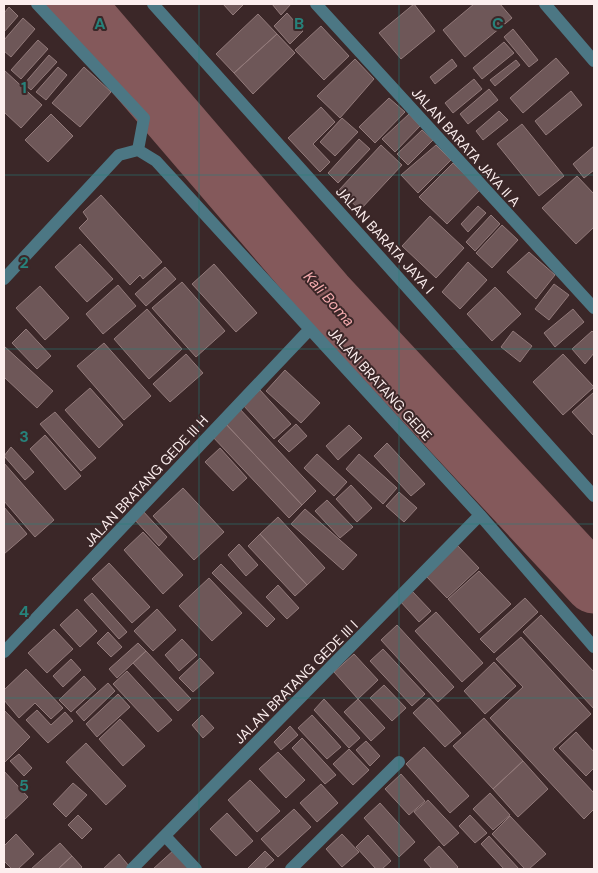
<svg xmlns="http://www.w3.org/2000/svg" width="598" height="873" font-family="'DM Sans',sans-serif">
  <rect width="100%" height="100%" fill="#3b2728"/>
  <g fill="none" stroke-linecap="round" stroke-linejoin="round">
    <path stroke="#84595b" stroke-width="59" d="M 75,4 L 325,295 L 594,584"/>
  </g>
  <path fill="#6e5758" stroke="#927a7a" d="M 223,4 L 244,4 L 233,15 Z
    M 272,4 L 291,4 L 281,15 Z
    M 414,4 L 435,31 L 401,59 L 379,33 Z
    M 474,4 L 500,4 L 512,18 L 465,57 L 443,30 Z
    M 9,7 L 18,16 L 4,32 L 4,13 Z
    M 287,13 L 303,31 L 290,44 L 274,26 Z
    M 258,14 L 277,34 L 234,73 L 216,54 Z
    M 23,18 L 35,29 L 11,57 L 4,51 L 4,40 Z
    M 321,26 L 349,56 L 324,80 L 295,50 Z
    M 513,29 L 538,60 L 529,67 L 504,37 Z
    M 277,34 L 295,53 L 253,94 L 234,73 Z
    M 38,40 L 48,49 L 21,79 L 11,70 Z
    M 504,42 L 514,53 L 482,79 L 473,68 Z
    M 49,55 L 57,62 L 31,90 L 24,84 Z
    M 556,58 L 569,73 L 523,113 L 510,98 Z
    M 355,59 L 374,79 L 340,118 L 317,96 Z
    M 452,59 L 457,66 L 435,84 L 430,77 Z
    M 516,60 L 520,65 L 495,86 L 490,80 Z
    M 58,67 L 67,75 L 46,100 L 36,92 Z
    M 84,67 L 111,92 L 80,127 L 52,103 Z
    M 4,70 L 42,105 L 21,128 L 4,112 Z
    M 474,79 L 482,89 L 453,113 L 445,103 Z
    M 489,89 L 498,100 L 468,124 L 460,114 Z
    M 571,91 L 582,105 L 546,135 L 535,121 Z
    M 389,98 L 405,112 L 375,143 L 359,127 Z
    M 321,107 L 335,122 L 313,144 L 330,162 L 320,172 L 288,138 Z
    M 499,111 L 508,120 L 483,140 L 476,131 Z
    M 51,114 L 73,136 L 48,162 L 25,140 Z
    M 409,114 L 420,126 L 395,152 L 382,139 Z
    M 342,118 L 358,132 L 335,156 L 320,142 Z
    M 522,124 L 564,176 L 539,196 L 497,144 Z
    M 422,130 L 433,140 L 408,165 L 397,154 Z
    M 359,139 L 370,149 L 338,183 L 328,173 Z
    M 381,145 L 402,165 L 360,210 L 339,190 Z
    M 436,145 L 451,160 L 418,193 L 401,175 Z
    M 594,146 L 594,170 L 584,178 L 573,164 Z
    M 453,163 L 480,190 L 447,224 L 419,197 Z
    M 577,176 L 594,194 L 594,227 L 576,244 L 542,208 Z
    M 101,195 L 162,262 L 143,279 L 140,275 L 130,285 L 79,228 L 88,219 L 83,212 Z
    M 478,206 L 486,213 L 468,232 L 461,224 Z
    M 491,215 L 500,224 L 475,251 L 466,242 Z
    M 430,216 L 464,248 L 436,278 L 402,246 Z
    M 502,225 L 518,240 L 492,268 L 476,253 Z
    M 80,244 L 113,279 L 87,302 L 55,267 Z
    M 529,252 L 555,275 L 536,299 L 507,272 Z
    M 468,262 L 487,280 L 460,309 L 442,292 Z
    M 214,264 L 257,313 L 236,332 L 192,284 Z
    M 165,267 L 176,279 L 146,306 L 135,294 Z
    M 182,282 L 225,331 L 196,357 L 152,308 Z
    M 554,284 L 569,295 L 549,320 L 535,309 Z
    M 118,285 L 136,306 L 103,334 L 86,314 Z
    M 40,286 L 69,318 L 45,340 L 16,308 Z
    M 495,287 L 521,314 L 492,341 L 467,314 Z
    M 147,309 L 182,349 L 149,379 L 114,339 Z
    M 573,309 L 584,322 L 555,347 L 544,333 Z
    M 26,329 L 51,356 L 37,369 L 12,343 Z
    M 513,331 L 532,346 L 520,362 L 501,347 Z
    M 592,331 L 594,333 L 594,353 L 585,364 L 572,349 Z
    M 104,343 L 151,396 L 124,420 L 77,366 Z
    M 4,346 L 53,391 L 37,408 L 4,377 Z
    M 186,354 L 203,373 L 170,402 L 153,384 Z
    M 563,354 L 594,387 L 563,415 L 533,382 Z
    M 285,370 L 320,403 L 301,423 L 266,391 Z
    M 90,388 L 123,425 L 99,448 L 65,410 Z
    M 260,390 L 291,424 L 274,439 L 243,405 Z
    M 594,392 L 594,436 L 572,412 Z
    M 239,408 L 316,491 L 302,505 L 224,422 Z
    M 55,412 L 96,458 L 81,471 L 40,424 Z
    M 224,422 L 302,505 L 289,518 L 211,435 Z
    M 296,424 L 307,436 L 289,452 L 278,441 Z
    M 349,425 L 362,438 L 338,460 L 326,446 Z
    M 45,435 L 81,476 L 65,490 L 30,449 Z
    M 387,443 L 425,484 L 411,496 L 374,456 Z
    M 11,447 L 34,472 L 25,480 L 4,456 Z
    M 220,448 L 247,478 L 233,491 L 205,462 Z
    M 317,454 L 347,482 L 334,496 L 304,468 Z
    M 359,454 L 397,488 L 383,504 L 346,469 Z
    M 4,463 L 54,520 L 35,537 L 4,501 Z
    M 351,485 L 372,508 L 357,522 L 336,499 Z
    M 183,488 L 224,532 L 194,560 L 153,516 Z
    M 399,492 L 417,508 L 404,522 L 386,506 Z
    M 327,500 L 353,527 L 340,538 L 315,511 Z
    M 4,507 L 27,534 L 4,554 Z
    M 305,509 L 357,555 L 343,570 L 291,524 Z
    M 142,510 L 167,537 L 159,546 L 133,518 Z
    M 278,517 L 325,568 L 307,585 L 260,534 Z
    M 143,532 L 183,575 L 163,594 L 124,550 Z
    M 260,534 L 307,585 L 295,596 L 248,546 Z
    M 239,544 L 258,565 L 246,576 L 228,555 Z
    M 457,545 L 479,568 L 447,598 L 425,575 Z
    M 109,563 L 150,607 L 132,623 L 92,579 Z
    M 221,564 L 275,619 L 267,627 L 212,573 Z
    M 479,571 L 511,604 L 479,633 L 448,599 Z
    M 209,578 L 242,613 L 212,641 L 179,606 Z
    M 278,585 L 299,608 L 287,619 L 266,597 Z
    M 412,591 L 431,611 L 419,622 L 400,601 Z
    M 92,593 L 127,632 L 119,639 L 84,600 Z
    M 525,598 L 538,612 L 494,653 L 480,639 Z
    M 77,609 L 97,631 L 80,647 L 60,625 Z
    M 157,609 L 176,630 L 153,651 L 134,631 Z
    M 436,612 L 483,663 L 462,682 L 415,631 Z
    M 541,615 L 594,672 L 594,709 L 523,632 Z
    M 397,625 L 454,687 L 438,702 L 381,640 Z
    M 54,629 L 73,649 L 47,673 L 28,653 Z
    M 108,632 L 122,647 L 111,657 L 97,643 Z
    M 521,637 L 591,714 L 553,749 L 594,793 L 594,809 L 584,819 L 490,718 L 523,687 L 496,659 Z
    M 182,639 L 197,655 L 179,671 L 165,655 Z
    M 138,643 L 146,651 L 117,678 L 109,669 Z
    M 383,649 L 425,694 L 412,706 L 370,661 Z
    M 146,651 L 191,699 L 178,711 L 133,663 Z
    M 354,654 L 378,680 L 358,699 L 334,672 Z
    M 200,658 L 214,673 L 193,692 L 179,678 Z
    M 71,659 L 81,670 L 63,687 L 53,676 Z
    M 494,662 L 516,686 L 485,714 L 464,691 Z
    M 26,669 L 63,708 L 51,719 L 35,703 L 19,718 L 4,700 L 4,690 Z
    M 127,671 L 172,720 L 158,732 L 113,684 Z
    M 84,676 L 96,689 L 71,712 L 59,700 Z
    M 108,683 L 115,691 L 84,721 L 76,712 Z
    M 384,685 L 406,708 L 392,721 L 370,698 Z
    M 118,694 L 130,707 L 97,737 L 86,724 Z
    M 429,698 L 461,733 L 445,747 L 413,713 Z
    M 324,699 L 360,738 L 349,748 L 314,710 Z
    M 358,699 L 385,728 L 371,741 L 344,712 Z
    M 4,710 L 30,737 L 5,762 L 4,761 Z
    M 37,710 L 51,725 L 65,712 L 73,721 L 48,743 L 26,720 Z
    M 202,715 L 214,728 L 203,738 L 192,725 Z
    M 312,715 L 341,747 L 327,759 L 298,728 Z
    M 484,718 L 523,761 L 493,789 L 453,746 Z
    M 120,719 L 145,746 L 123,766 L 99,739 Z
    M 290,726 L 298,735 L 281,750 L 274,742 Z
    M 576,732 L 594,752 L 594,768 L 586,776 L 559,748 Z
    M 302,738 L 336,775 L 325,784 L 292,748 Z
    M 366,741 L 380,756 L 370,766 L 356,750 Z
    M 86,743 L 126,786 L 106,805 L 66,762 Z
    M 424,747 L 469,796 L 450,813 L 406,764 Z
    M 349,749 L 369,770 L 353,785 L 333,764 Z
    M 278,752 L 305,780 L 286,798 L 259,769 Z
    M 19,754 L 32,768 L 24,776 L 10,761 Z
    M 523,761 L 548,789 L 518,817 L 493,789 Z
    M 4,771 L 28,797 L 4,820 Z
    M 401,774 L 425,801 L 409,815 L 385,789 Z
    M 250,780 L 280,811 L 257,832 L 228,800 Z
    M 73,783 L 87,795 L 66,817 L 53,804 Z
    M 321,784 L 338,803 L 317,822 L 300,803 Z
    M 490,793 L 510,815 L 493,830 L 473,809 Z
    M 428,800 L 459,833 L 444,846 L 414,812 Z
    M 380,803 L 415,842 L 399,857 L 364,818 Z
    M 294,809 L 311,827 L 278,857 L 261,839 Z
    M 227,813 L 253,841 L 236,856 L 210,829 Z
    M 78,815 L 92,829 L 82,839 L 68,825 Z
    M 470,815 L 487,833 L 475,843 L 459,826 Z
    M 510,816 L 546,854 L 529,869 L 525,869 L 492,834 Z
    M 16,834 L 34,854 L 18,869 L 12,869 L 4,861 L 4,846 Z
    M 342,834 L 359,852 L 342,867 L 326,849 Z
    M 368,835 L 391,861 L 382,869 L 376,869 L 356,847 Z
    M 489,836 L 519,869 L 504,869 L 481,844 Z
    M 60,843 L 72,856 L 58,869 L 31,869 Z
    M 439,846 L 458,867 L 456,869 L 432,869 L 424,860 Z
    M 175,849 L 194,869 L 153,869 Z
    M 265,851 L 274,860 L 264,869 L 247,869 Z
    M 119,854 L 129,866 L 126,869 L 103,869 Z
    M 72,856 L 82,867 L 80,869 L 58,869 Z"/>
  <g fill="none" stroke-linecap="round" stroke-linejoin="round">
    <path stroke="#4c7784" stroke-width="12" d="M 37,4 L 144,118 L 138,150
      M 153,4 L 594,496
      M 316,4 L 594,308
      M 545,4 L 594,61
      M 138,150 L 156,161 L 480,515 L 594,647
      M 4,279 L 119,155 L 138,150
      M 4,652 L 310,329
      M 165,836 L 196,869
      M 132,869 L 480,515
      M 291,869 L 399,762"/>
  </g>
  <path fill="none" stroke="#27827b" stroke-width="1" stroke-opacity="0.55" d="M 199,4 L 199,869M 399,4 L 399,869M 4,175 L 594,175M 4,349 L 594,349M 4,524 L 594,524M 4,698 L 594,698"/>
  <g text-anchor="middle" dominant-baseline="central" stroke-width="4" stroke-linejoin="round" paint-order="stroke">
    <g font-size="14" fill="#fceeee" stroke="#3b2728">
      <text transform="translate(466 147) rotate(48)">JALAN BARATA JAYA II A</text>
      <text transform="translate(385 240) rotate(48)">JALAN BARATA JAYA I</text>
      <text transform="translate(380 384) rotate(48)">JALAN BRATANG GEDE</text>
      <text transform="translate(146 481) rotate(-47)">JALAN BRATANG GEDE III H</text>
      <text transform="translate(296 682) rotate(-45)">JALAN BRATANG GEDE III I</text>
    </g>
    <g font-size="15" font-style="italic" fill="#f4abae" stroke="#3b2728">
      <text transform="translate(329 299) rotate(48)">Kali Boma</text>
    </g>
  </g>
  <g font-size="16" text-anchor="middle" font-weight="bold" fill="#27827b" stroke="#3b2728" stroke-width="4" stroke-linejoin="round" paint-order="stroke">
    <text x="100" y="29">A</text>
    <text x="299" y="29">B</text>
    <text x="498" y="29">C</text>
    <text x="24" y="93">1</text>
    <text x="24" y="268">2</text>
    <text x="24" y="442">3</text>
    <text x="24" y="617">4</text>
    <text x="24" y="791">5</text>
  </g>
  <rect width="598" height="873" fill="none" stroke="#fceeee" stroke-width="10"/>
</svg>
